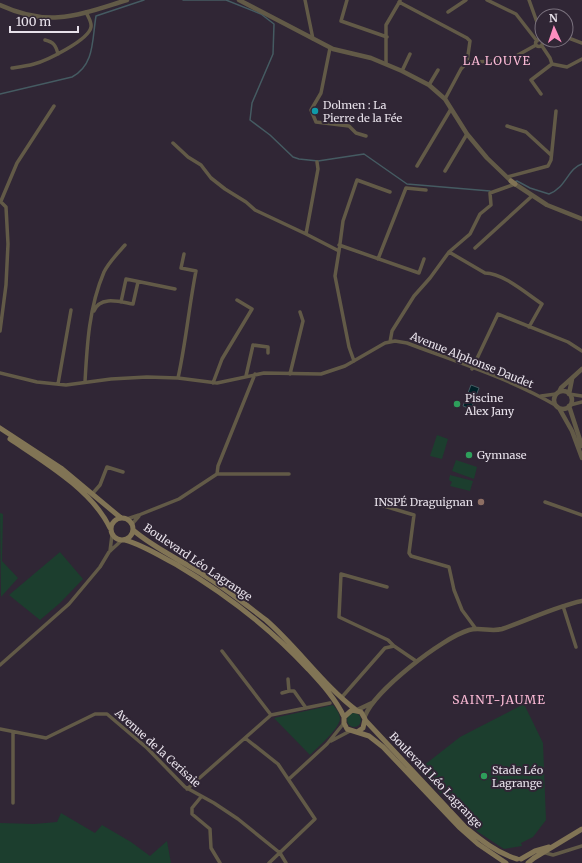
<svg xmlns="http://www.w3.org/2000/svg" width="582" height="863" font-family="Merriweather,serif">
  <rect width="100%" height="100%" fill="#302635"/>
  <path fill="#1c3e2e" d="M 437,435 L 448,439 L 442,459 L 430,456 Z
    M 456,460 L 477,467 L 474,479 L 452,471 Z
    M 450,475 L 473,481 L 470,491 L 450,486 L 452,482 L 449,480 Z
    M 0,513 L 3,514 L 2,561 L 18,578 L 1,597 Z
    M 60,552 L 83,579 L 60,603 L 40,620 L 9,595 Z
    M 524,704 L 543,743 L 546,820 L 533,837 L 521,843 L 522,846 L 504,849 L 478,832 L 418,770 L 460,737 Z
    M 333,705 C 336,709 340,713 340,719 C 339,729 318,747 310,755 L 274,718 Z
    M347 720a7 7 0 1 1 14 0a7 7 0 1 1-14 0Z
    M 61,813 L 95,833 L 102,825 L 131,842 L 150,856 L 167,841 L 171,863 L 0,863 L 0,823 L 34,824 L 57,822 Z"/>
  <path fill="#002128" stroke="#455b62" d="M 471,385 L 479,388 L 471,409 L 463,406 Z"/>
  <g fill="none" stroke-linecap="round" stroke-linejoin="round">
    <path stroke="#455b62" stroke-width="1.5" d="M 183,0 L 226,0 L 261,14 L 274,24 L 273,54 L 252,103 L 250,120 L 270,135 L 293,157 L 299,159 L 318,161 L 364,154 L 407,184 L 490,191
      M 0,94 L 72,77 C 95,65 92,39 96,16 L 144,0
      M 514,182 L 517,181 L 530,188 L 549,194 C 566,188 568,168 582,164"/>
    <path stroke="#625a47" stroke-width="3.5" d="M 305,0 L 313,39
      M 347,0 L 341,21 L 387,37
      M 487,0 L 516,14 L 537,41
      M 529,0 L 538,25 L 542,27
      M 399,2 L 467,38 L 470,41 L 467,62
      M 448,12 L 466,0
      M 566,37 L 582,43
      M535.5 43a3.5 3.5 0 1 1 7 0a3.5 3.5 0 1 1-7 0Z
      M 45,40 C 54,42 56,46 58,54
      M 330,48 L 321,93 L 311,110 L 316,122 L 349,126 L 356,133 L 366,136
      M 386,64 L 386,25 L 400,1
      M 552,64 L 567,67 L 582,59
      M 12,68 C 19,67 27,66 34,64 C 46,61 89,40 91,27 C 92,22 88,17 86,12
      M 402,71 L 410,54
      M 429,85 L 438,70
      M 541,94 L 531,80 L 552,64 L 550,58 L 542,46
      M 445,99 L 461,69 L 467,62 L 507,61 L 536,45
      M 507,126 L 526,132 L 551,155
      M 173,143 L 188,157 L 201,165 L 211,178 L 225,189 L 246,202 L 255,210 L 306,234
      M 317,162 L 318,169 L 306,234 L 339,251 L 335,276 L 349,347 L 354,361
      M 417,166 L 451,109
      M 445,171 L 467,134
      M 507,177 L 548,166 L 551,160 L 556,111
      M 0,201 L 6,207 L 8,244 L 6,285 L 0,331
      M 1,201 L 17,163 L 54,106
      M 339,245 L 419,273 L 424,259
      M 475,248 L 532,196
      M 339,251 L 343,221 L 357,180 L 390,192
      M 449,252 L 485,273 C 503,273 527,294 542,304 L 529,327
      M 378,259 L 406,188 L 426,190
      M 121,302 L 126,279 L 175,289
      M 94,311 C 100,295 121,302 133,304 L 138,282
      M 390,342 L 392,331 L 414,296 L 430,278 L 449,252 L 470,234 L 480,214 L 491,205 L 490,193 L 515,184
      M 472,369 L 498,314 L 568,342 L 582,351
      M 0,373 L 37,382 L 66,385 L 111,379 L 147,377 L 178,378 L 217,383 L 264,373 L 321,374 L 345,366 L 385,343 L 395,341 L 407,343 C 457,362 511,379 557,406
      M 290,374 L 303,321 L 300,312
      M 246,376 L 253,345 L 268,347 L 268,353
      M 178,378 C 186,342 189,306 196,271 L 181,268 L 184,254
      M 85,382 C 87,345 89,307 104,272 C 109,262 118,253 125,245
      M 213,383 L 222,359 L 252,309 L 237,300
      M 58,384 L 71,310
      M 569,394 L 582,396
      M 541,396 L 556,394
      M 570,405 L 582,402
      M 217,474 L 289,474
      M 93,493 L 100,485 L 107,467 L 123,472
      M 545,502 L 582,515
      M 377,504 L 414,515 L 409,553 L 411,556 L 449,567 L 454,590 L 462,610 L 476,629
      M 127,519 L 139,515 L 179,499 L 217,474 L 218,466 L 255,374
      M 132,524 L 139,516
      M 110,551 L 112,535
      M 387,587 L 341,574 L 339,617 L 388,640 L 394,646
      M 563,606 L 576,647
      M 222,651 L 271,715
      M 0,665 L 69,604 L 100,567 L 109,552 L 122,540
      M 288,679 L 289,691 L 294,691 L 306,708
      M 282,693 L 289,691
      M 342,697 L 385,648 L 394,646 L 416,661
      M 0,729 L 46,738 L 95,714 L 107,714 L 147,748 L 185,787 L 214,803 L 238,819 L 280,853 L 286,863
      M 245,738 L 278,764 L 315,819 L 269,863
      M 331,741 L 350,731
      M 289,779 L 327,744 L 344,723
      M 187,789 L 271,715 L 330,703
      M 201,797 L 192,808 L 192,814 L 210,829 L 211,848 L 220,863
      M 13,803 L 13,732
      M 542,852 L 553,855 L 582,846"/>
    <path stroke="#625a47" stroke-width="4.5" d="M 239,0 L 333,49 L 371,58 L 402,71 L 429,85 L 445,99 L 467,134 L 487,158 L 511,181
      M 0,5 C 50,28 78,15 127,0
      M 515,184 L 547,205 L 582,219
      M554 400a9 9 0 1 1 18 0a9 9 0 1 1-18 0Z
      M 559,392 L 561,388 L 582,369
      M 569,394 L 572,379
      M 569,406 L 582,446
      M 559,408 L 572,431 L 582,458
      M 357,710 L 372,703
      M 365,716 C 374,691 442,638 469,630 C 480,627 491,632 502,629 C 529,620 554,607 582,601"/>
    <path stroke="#817455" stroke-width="5" d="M 511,181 L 515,184
      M 0,428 L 61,468 L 121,518
      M 10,439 C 44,462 92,490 110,528
      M111 529a11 11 0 1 1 22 0a11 11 0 1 1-22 0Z
      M 133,530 C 154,548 179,559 202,574 C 224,587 245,604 266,620 C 297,647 324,686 356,710
      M 125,540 C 143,545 160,556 177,565 C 226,594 269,627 308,669 C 321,683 336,699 344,717
      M 366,721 L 465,827 C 481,840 497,853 517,859
      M 357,732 L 363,728 L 365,719 L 361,712 L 352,710 L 344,717 L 344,723 L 347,729 L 369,736 L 383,747 L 460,828 L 478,844 L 506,863
      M 521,859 L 535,851 L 549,847
      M 528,863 L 534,858 L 582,829"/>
  </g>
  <circle fill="#0f9aa8" stroke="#302635" stroke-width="1.5" cx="315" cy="111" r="4"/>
  <g fill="#2e9e5b" stroke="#302635" stroke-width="1.5">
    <circle cx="457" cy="404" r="4"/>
    <circle cx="469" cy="455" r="4"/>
    <circle cx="484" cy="776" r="4"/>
  </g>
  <circle fill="#8d6e63" stroke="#302635" stroke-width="1.5" cx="481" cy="502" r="4"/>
  <g text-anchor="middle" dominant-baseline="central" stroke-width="4" stroke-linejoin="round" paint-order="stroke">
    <g font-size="11" fill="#e7e1ea" stroke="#302635" text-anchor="start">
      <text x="323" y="105">Dolmen : La<tspan x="323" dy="13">Pierre de la Fée</tspan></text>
      <text x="465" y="398">Piscine<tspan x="465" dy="13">Alex Jany</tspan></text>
      <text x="477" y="455">Gymnase</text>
      <text x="473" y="502" text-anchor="end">INSPÉ Draguignan</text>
      <text x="492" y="770">Stade Léo<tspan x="492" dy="13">Lagrange</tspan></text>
    </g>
    <g font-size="11" fill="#e7e1ea" stroke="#302635">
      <text transform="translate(472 360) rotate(22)">Avenue Alphonse Daudet</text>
      <text transform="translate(198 562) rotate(34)">Boulevard Léo Lagrange</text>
      <text transform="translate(158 748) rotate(42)">Avenue de la Cerisaie</text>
      <text transform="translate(436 780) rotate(46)">Boulevard Léo Lagrange</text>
    </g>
    <g font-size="12" letter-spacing="1" fill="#f9b9d4" stroke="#302635">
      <text x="497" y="60">LA LOUVE</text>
      <text x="499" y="699">SAINT-JAUME</text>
    </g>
  </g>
  <g transform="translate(554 28) rotate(357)"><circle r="19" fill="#302635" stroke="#79717d"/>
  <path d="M0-3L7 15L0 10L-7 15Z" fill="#fd8ec0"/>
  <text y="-6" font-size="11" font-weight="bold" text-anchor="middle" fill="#e7e1ea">N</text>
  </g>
  <path d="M10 26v6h68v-6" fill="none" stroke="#e7e1ea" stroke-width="2"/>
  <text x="16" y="26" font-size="12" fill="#e7e1ea" stroke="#302635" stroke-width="3" paint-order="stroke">100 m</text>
</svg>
